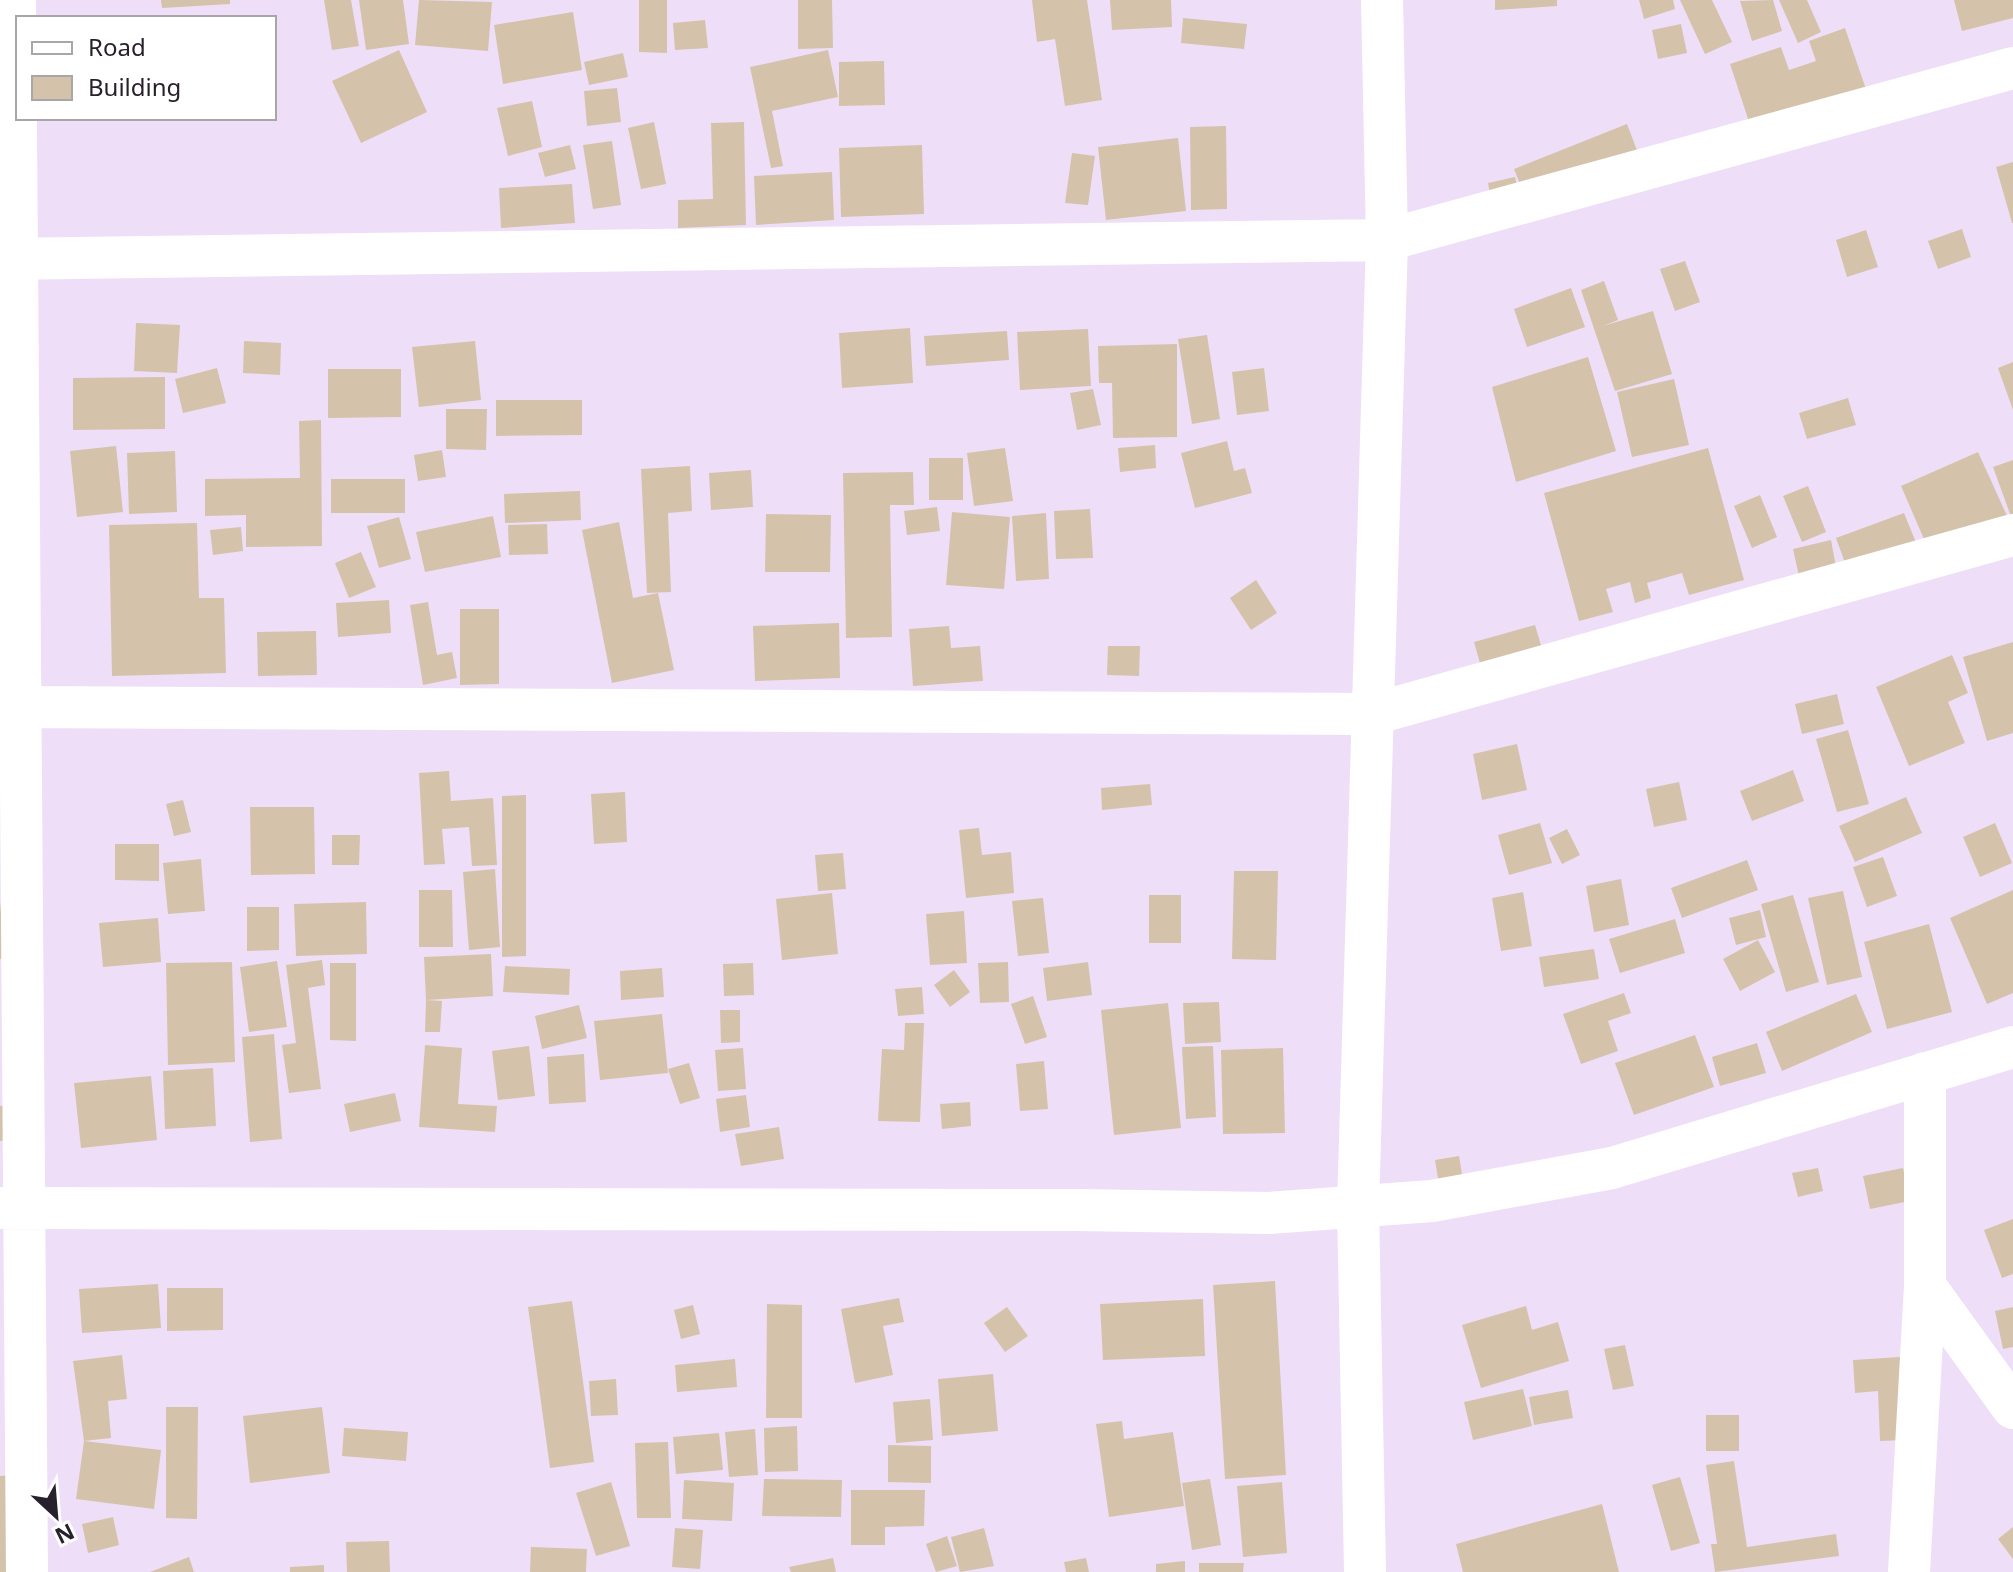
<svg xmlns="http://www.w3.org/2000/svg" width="2013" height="1572" font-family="'Noto Sans',sans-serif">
  <rect width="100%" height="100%" fill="#efdef8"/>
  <path fill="#d4c3aa" d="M 161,0 L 230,0 L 230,4 L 162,8 Z
    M 324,0 L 351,0 L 359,46 L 332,50 Z
    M 359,0 L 403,0 L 409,44 L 366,50 Z
    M 419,0 L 492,2 L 488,51 L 415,45 Z
    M 639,0 L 667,0 L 667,53 L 639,52 Z
    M 798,0 L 832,0 L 833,48 L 798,49 Z
    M 1032,0 L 1087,0 L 1102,100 L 1065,106 L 1055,39 L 1037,42 Z
    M 1110,0 L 1171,0 L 1172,27 L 1112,30 Z
    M 1495,0 L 1557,0 L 1557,6 L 1495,10 Z
    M 1639,0 L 1673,0 L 1675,9 L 1644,19 Z
    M 1680,0 L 1712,0 L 1732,42 L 1705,54 Z
    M 1773,0 L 1782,31 L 1752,41 L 1740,1 Z
    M 1779,0 L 1807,0 L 1821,32 L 1798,43 Z
    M 1954,0 L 2013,0 L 2013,18 L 1962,31 Z
    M 573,12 L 582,70 L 503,84 L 494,25 Z
    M 1183,18 L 1247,24 L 1244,49 L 1181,43 Z
    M 705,20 L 708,48 L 675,50 L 673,23 Z
    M 1681,24 L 1687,53 L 1658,59 L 1652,30 Z
    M 1845,28 L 1868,95 L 1753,134 L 1730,64 L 1781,47 L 1789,70 L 1816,61 L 1809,41 Z
    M 399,50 L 427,112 L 361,143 L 332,81 Z
    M 828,50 L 838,97 L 772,111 L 783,166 L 771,168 L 750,67 Z
    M 623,53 L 628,77 L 589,85 L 584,62 Z
    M 884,61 L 885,105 L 839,106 L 839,62 Z
    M 617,88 L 621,122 L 587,126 L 584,91 Z
    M 532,101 L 542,147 L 508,156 L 497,108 Z
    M 654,122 L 666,184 L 641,189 L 628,128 Z
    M 744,122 L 746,225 L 678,228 L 678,200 L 713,199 L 711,123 Z
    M 1627,124 L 1638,153 L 1526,199 L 1514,169 Z
    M 1226,126 L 1227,209 L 1191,210 L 1190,127 Z
    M 1178,138 L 1186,211 L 1106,220 L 1098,147 Z
    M 612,141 L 621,205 L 593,209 L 583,145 Z
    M 570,145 L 576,169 L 545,177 L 538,153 Z
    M 922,145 L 924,214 L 841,217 L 839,148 Z
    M 1072,153 L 1095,156 L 1088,205 L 1065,203 Z
    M 2013,162 L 2013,223 L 2012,223 L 1996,167 Z
    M 832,172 L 834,220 L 756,225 L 754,176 Z
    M 1515,177 L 1521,204 L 1493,210 L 1488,183 Z
    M 572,184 L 575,223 L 501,228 L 499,188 Z
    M 1962,229 L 1971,257 L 1938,269 L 1928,241 Z
    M 1866,230 L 1878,267 L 1847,277 L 1836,240 Z
    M 1685,261 L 1700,302 L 1675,311 L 1660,269 Z
    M 1604,281 L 1618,320 L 1603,326 L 1653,311 L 1672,374 L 1615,391 L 1581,290 Z
    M 1571,288 L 1585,327 L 1527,347 L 1514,309 Z
    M 136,323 L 180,325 L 177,373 L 134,371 Z
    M 910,328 L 913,383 L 842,388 L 839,333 Z
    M 1088,329 L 1091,386 L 1020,390 L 1017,332 Z
    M 1007,331 L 1009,360 L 926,366 L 924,336 Z
    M 1207,335 L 1220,419 L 1192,424 L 1178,339 Z
    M 244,341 L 281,343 L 280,375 L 243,373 Z
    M 475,341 L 481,400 L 419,407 L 412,347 Z
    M 1177,344 L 1177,437 L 1113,438 L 1112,383 L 1099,383 L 1098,346 Z
    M 1588,357 L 1616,451 L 1516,482 L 1492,387 Z
    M 2013,362 L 2013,410 L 1998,368 Z
    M 217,368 L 226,403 L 183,413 L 175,379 Z
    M 1264,368 L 1269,411 L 1237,415 L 1232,372 Z
    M 328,369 L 401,369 L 401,417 L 328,418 Z
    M 165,377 L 165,429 L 73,430 L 73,378 Z
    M 1674,379 L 1689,445 L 1632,457 L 1617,392 Z
    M 1093,389 L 1101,425 L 1077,430 L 1070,393 Z
    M 1848,398 L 1856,425 L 1807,439 L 1799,413 Z
    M 496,400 L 582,400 L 582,435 L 496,436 Z
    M 446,409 L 487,409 L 486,450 L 446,449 Z
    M 321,420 L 322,546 L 246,547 L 246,515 L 205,516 L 205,479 L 300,478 L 299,421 Z
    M 1227,441 L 1234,471 L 1245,468 L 1252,493 L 1195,508 L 1181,453 Z
    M 1155,445 L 1156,468 L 1120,472 L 1118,448 Z
    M 116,446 L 123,512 L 77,517 L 70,451 Z
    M 1005,448 L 1013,501 L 974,506 L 967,453 Z
    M 1708,448 L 1744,580 L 1689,595 L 1682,573 L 1647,583 L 1651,598 L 1635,603 L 1630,582 L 1606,589 L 1613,612 L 1579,621 L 1544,493 Z
    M 442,450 L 446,477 L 418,481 L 414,455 Z
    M 175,451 L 177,512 L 129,514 L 127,453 Z
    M 1978,452 L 2008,518 L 1930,553 L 1901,486 Z
    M 929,458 L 963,458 L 963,500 L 929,500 Z
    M 2013,460 L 2013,522 L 1993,467 Z
    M 690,466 L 692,511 L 668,513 L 671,592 L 647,593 L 641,469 Z
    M 751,470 L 753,507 L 711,510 L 709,473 Z
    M 913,472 L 914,505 L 890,505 L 892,637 L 846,638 L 843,473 Z
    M 331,479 L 405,479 L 405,513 L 331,513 Z
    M 1808,486 L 1826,532 L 1802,542 L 1783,496 Z
    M 580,491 L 581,520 L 505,523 L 504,494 Z
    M 1760,495 L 1777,537 L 1752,548 L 1734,506 Z
    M 937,507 L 940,531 L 907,535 L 904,511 Z
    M 1090,509 L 1093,558 L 1056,559 L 1054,511 Z
    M 952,512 L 1010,517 L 1004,589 L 946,585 Z
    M 1046,513 L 1049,579 L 1016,581 L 1012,516 Z
    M 1904,513 L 1917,545 L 1848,571 L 1836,538 Z
    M 766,514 L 831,515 L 830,572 L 765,572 Z
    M 493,516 L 501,557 L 425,572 L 416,532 Z
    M 399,517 L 411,559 L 379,568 L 367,526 Z
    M 619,522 L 633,598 L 658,593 L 674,670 L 612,683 L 582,530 Z
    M 197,523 L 199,598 L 224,598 L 226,673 L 112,676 L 109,525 Z
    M 547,524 L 548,554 L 509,555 L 508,525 Z
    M 241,527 L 243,551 L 213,555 L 210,530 Z
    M 1831,540 L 1836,567 L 1799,576 L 1793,549 Z
    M 361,552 L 376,587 L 349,598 L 335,563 Z
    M 1256,580 L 1277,613 L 1251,630 L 1230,598 Z
    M 389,600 L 391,633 L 338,637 L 336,603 Z
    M 428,602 L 437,655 L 452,652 L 457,678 L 423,685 L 410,605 Z
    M 460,609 L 499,609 L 499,684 L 460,685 Z
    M 839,623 L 840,678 L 755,681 L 753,626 Z
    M 1535,625 L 1545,659 L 1484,677 L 1474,642 Z
    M 949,626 L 951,648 L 980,646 L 983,681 L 913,686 L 909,629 Z
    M 316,631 L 317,675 L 258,676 L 257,632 Z
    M 2013,642 L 2013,733 L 1987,741 L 1963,657 Z
    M 1108,646 L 1140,646 L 1139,676 L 1107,675 Z
    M 1952,655 L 1968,693 L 1948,702 L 1965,743 L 1909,766 L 1876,687 Z
    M 1837,694 L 1844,724 L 1802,734 L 1795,704 Z
    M 1848,730 L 1869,804 L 1837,812 L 1816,739 Z
    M 1517,744 L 1527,790 L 1482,800 L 1473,754 Z
    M 1793,770 L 1804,801 L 1752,821 L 1740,791 Z
    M 449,771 L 451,801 L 493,798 L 497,865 L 472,866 L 469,827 L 442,829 L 445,864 L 424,865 L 419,773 Z
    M 1679,782 L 1687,820 L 1654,827 L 1646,789 Z
    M 1150,784 L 1152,805 L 1102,810 L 1101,788 Z
    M 625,792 L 627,842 L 594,844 L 591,794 Z
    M 526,795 L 526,956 L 502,957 L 502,796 Z
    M 1906,797 L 1922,833 L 1855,862 L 1839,826 Z
    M 183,800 L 191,832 L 174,836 L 166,804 Z
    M 250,807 L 314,807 L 315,874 L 251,875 Z
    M 1540,823 L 1552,863 L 1509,875 L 1498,835 Z
    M 1995,823 L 2012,863 L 1980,877 L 1963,837 Z
    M 979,828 L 982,855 L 1011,852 L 1014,893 L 966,898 L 959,830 Z
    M 1567,829 L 1580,855 L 1562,864 L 1549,838 Z
    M 332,835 L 360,835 L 359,865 L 332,865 Z
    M 115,844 L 159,844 L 159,881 L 115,880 Z
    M 843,853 L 846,889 L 818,891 L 815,855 Z
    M 1883,857 L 1897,896 L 1867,907 L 1853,867 Z
    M 201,859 L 205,911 L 168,914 L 163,863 Z
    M 1747,860 L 1758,890 L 1682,918 L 1671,888 Z
    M 495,869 L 500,947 L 469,950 L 463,872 Z
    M 1234,871 L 1278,871 L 1276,960 L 1232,959 Z
    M 1621,879 L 1629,925 L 1594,932 L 1586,886 Z
    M 419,890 L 452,890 L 453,947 L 419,947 Z
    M 2013,890 L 2013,993 L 1987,1004 L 1950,918 Z
    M 1843,891 L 1862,977 L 1827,985 L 1808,898 Z
    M 1523,892 L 1532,946 L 1501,951 L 1492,898 Z
    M 832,893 L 838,954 L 782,960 L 776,899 Z
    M 1149,895 L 1181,895 L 1181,943 L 1149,943 Z
    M 1793,895 L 1819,982 L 1786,992 L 1761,904 Z
    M 1043,898 L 1049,953 L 1018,956 L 1012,901 Z
    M 0,901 L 5,959 L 0,959 Z
    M 366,902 L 367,954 L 296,956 L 294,904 Z
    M 247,907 L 279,907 L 279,950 L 247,951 Z
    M 1760,910 L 1766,937 L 1736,945 L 1729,918 Z
    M 964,911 L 967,963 L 930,965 L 926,914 Z
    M 158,918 L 161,962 L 103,967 L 99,923 Z
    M 1675,919 L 1685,953 L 1620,973 L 1609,939 Z
    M 1929,924 L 1952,1012 L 1887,1029 L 1864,942 Z
    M 1758,940 L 1775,972 L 1740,991 L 1723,959 Z
    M 1594,949 L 1599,979 L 1544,987 L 1539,957 Z
    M 491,954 L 493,996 L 426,1000 L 424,957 Z
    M 322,960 L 325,985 L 308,988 L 321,1089 L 289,1093 L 282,1045 L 296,1043 L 286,965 Z
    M 277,961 L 287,1027 L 249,1032 L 240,967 Z
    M 232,962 L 235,1062 L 168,1065 L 166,963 Z
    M 1008,962 L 1009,1002 L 980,1003 L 978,963 Z
    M 1088,962 L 1092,995 L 1047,1001 L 1043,968 Z
    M 330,963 L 356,963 L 356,1041 L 330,1040 Z
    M 753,963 L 754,995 L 724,996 L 723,964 Z
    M 505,966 L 570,969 L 569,995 L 503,992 Z
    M 662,968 L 664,997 L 621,1000 L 620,971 Z
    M 954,970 L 970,992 L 950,1007 L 934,985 Z
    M 922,987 L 924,1014 L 898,1016 L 895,989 Z
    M 1624,993 L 1631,1013 L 1608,1021 L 1618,1051 L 1581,1064 L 1563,1014 Z
    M 1856,994 L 1872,1032 L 1782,1071 L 1766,1032 Z
    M 1033,996 L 1047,1037 L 1025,1044 L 1011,1004 Z
    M 426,1000 L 442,1001 L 440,1032 L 425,1032 Z
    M 1219,1002 L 1221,1042 L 1185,1044 L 1183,1003 Z
    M 1168,1003 L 1181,1128 L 1114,1135 L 1101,1010 Z
    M 579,1005 L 587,1038 L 542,1049 L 535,1016 Z
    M 720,1010 L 740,1010 L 740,1042 L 721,1043 Z
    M 662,1014 L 668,1073 L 600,1080 L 594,1021 Z
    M 905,1023 L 924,1023 L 920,1122 L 878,1121 L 882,1049 L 904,1050 Z
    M 274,1034 L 282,1139 L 250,1142 L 242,1037 Z
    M 1695,1035 L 1714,1087 L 1634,1115 L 1615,1063 Z
    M 1757,1043 L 1766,1073 L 1720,1086 L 1712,1057 Z
    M 425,1045 L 462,1048 L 458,1104 L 497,1106 L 495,1132 L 419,1127 Z
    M 529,1046 L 535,1096 L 498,1100 L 492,1051 Z
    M 1213,1046 L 1216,1117 L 1186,1119 L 1182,1047 Z
    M 743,1048 L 746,1089 L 718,1091 L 715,1050 Z
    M 1283,1048 L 1285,1133 L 1223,1134 L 1221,1050 Z
    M 584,1054 L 586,1102 L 549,1104 L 547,1057 Z
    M 1044,1061 L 1048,1109 L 1020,1111 L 1016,1064 Z
    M 689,1063 L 700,1098 L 680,1104 L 668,1069 Z
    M 213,1068 L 216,1126 L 165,1129 L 163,1071 Z
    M 151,1076 L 157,1140 L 81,1148 L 74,1083 Z
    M 395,1093 L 401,1121 L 350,1132 L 344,1104 Z
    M 746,1095 L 750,1127 L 720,1132 L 716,1099 Z
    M 970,1102 L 971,1126 L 942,1129 L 940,1104 Z
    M 11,1105 L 15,1140 L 0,1141 L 0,1106 Z
    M 779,1127 L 784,1159 L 741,1166 L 735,1134 Z
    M 1459,1156 L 1463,1180 L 1439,1184 L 1435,1160 Z
    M 1818,1168 L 1823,1191 L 1798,1197 L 1792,1173 Z
    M 1903,1168 L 1910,1201 L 1870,1209 L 1863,1176 Z
    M 2013,1219 L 2013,1274 L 2002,1278 L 1984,1230 Z
    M 1275,1281 L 1286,1475 L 1225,1479 L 1213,1285 Z
    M 158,1284 L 161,1328 L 82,1333 L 79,1289 Z
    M 167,1288 L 223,1288 L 223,1330 L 167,1331 Z
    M 899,1298 L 904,1322 L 883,1326 L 893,1375 L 855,1383 L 841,1309 Z
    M 1203,1299 L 1205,1356 L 1103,1360 L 1100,1304 Z
    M 572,1301 L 594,1462 L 550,1468 L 528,1307 Z
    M 767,1304 L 802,1305 L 802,1418 L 766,1418 Z
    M 693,1305 L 700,1334 L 681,1339 L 674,1310 Z
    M 1526,1306 L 1532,1330 L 1558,1322 L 1569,1361 L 1481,1388 L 1462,1325 Z
    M 1007,1307 L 1028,1336 L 1005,1352 L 984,1323 Z
    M 2013,1307 L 2013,1347 L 2003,1349 L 1995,1311 Z
    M 1625,1345 L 1634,1386 L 1613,1390 L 1604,1349 Z
    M 122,1355 L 127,1399 L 108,1401 L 111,1438 L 84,1441 L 161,1450 L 154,1509 L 76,1499 L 84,1441 L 73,1361 Z
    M 1900,1357 L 1904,1440 L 1880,1441 L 1878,1391 L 1855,1393 L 1853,1360 Z
    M 735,1359 L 737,1387 L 677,1392 L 675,1365 Z
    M 993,1374 L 998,1431 L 942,1436 L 938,1379 Z
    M 616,1379 L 618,1415 L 591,1416 L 589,1381 Z
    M 1523,1389 L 1532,1426 L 1473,1440 L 1464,1402 Z
    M 1568,1390 L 1573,1418 L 1534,1425 L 1529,1397 Z
    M 930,1399 L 933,1440 L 896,1443 L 893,1402 Z
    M 166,1407 L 198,1407 L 197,1519 L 166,1518 Z
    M 322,1407 L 330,1473 L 250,1483 L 243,1416 Z
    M 1706,1415 L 1739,1415 L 1739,1451 L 1706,1451 Z
    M 1122,1421 L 1124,1439 L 1173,1432 L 1184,1506 L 1109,1517 L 1096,1424 Z
    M 797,1426 L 798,1471 L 765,1472 L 764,1428 Z
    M 344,1428 L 408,1432 L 406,1461 L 342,1456 Z
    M 755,1429 L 758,1475 L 729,1477 L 725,1432 Z
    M 719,1433 L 723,1470 L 676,1474 L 673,1437 Z
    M 668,1442 L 671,1518 L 637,1518 L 635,1443 Z
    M 888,1445 L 931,1446 L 931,1483 L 888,1482 Z
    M 1734,1461 L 1747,1547 L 1836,1534 L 1839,1556 L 1715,1572 L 1711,1544 L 1717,1544 L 1706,1465 Z
    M 14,1475 L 21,1572 L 0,1572 L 0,1476 Z
    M 1680,1477 L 1700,1543 L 1671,1551 L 1652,1485 Z
    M 764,1479 L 842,1480 L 841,1517 L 762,1516 Z
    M 1210,1479 L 1221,1545 L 1192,1550 L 1182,1483 Z
    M 684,1480 L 734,1483 L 732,1521 L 682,1519 Z
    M 611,1482 L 630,1546 L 596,1556 L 576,1493 Z
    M 1282,1482 L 1287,1553 L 1243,1557 L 1237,1486 Z
    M 851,1490 L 925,1490 L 924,1526 L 885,1527 L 885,1545 L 851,1545 Z
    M 1602,1504 L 1619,1572 L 1463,1572 L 1456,1544 Z
    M 113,1517 L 119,1545 L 88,1553 L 82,1524 Z
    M 2013,1527 L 2013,1559 L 1998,1539 Z
    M 675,1528 L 703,1530 L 700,1569 L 672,1567 Z
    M 984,1528 L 994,1566 L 960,1572 L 951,1537 Z
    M 947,1536 L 957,1566 L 936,1572 L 926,1544 Z
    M 389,1541 L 390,1572 L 347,1572 L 346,1542 Z
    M 531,1547 L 587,1549 L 586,1572 L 530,1572 Z
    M 189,1557 L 194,1572 L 150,1572 Z
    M 833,1558 L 836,1572 L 791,1572 L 789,1567 Z
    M 1086,1558 L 1089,1572 L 1066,1572 L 1064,1562 Z
    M 1185,1561 L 1185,1572 L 1156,1572 L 1156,1564 Z
    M 1199,1563 L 1244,1563 L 1243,1572 L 1199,1572 Z
    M 324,1565 L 324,1572 L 290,1572 L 290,1567 Z"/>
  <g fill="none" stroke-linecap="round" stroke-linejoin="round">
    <path stroke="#fff" stroke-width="42" d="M 15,0 L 27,1572
      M 0,259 L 1387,240 L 2013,68
      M 21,707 L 1373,714 L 2013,535
      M 0,1208 L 1076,1210 L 1269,1213 L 1432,1201 L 1612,1168 L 2013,1047
      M 1925,1286 L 2013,1408
      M 1365,1572 L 1358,1206 L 1387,240 L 1382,0
      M 1909,1572 L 1925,1286 L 1925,1073"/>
  </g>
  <rect x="16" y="16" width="260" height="104" fill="#ffffff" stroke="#a9a6aa" stroke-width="2"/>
  <rect x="32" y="42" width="40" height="12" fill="#ffffff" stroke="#a9a6aa" stroke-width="2"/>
  <text x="88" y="56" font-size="24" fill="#28212b">Road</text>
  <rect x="32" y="76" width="40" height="24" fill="#d4c3aa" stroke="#a9a6aa" stroke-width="2"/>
  <text x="88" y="96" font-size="24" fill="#28212b">Building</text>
  <g transform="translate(56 1516) rotate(154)" stroke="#ffffff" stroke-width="6" paint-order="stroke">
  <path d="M0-6L14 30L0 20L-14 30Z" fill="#28212b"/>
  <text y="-12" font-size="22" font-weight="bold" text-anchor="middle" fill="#28212b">N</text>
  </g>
</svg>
